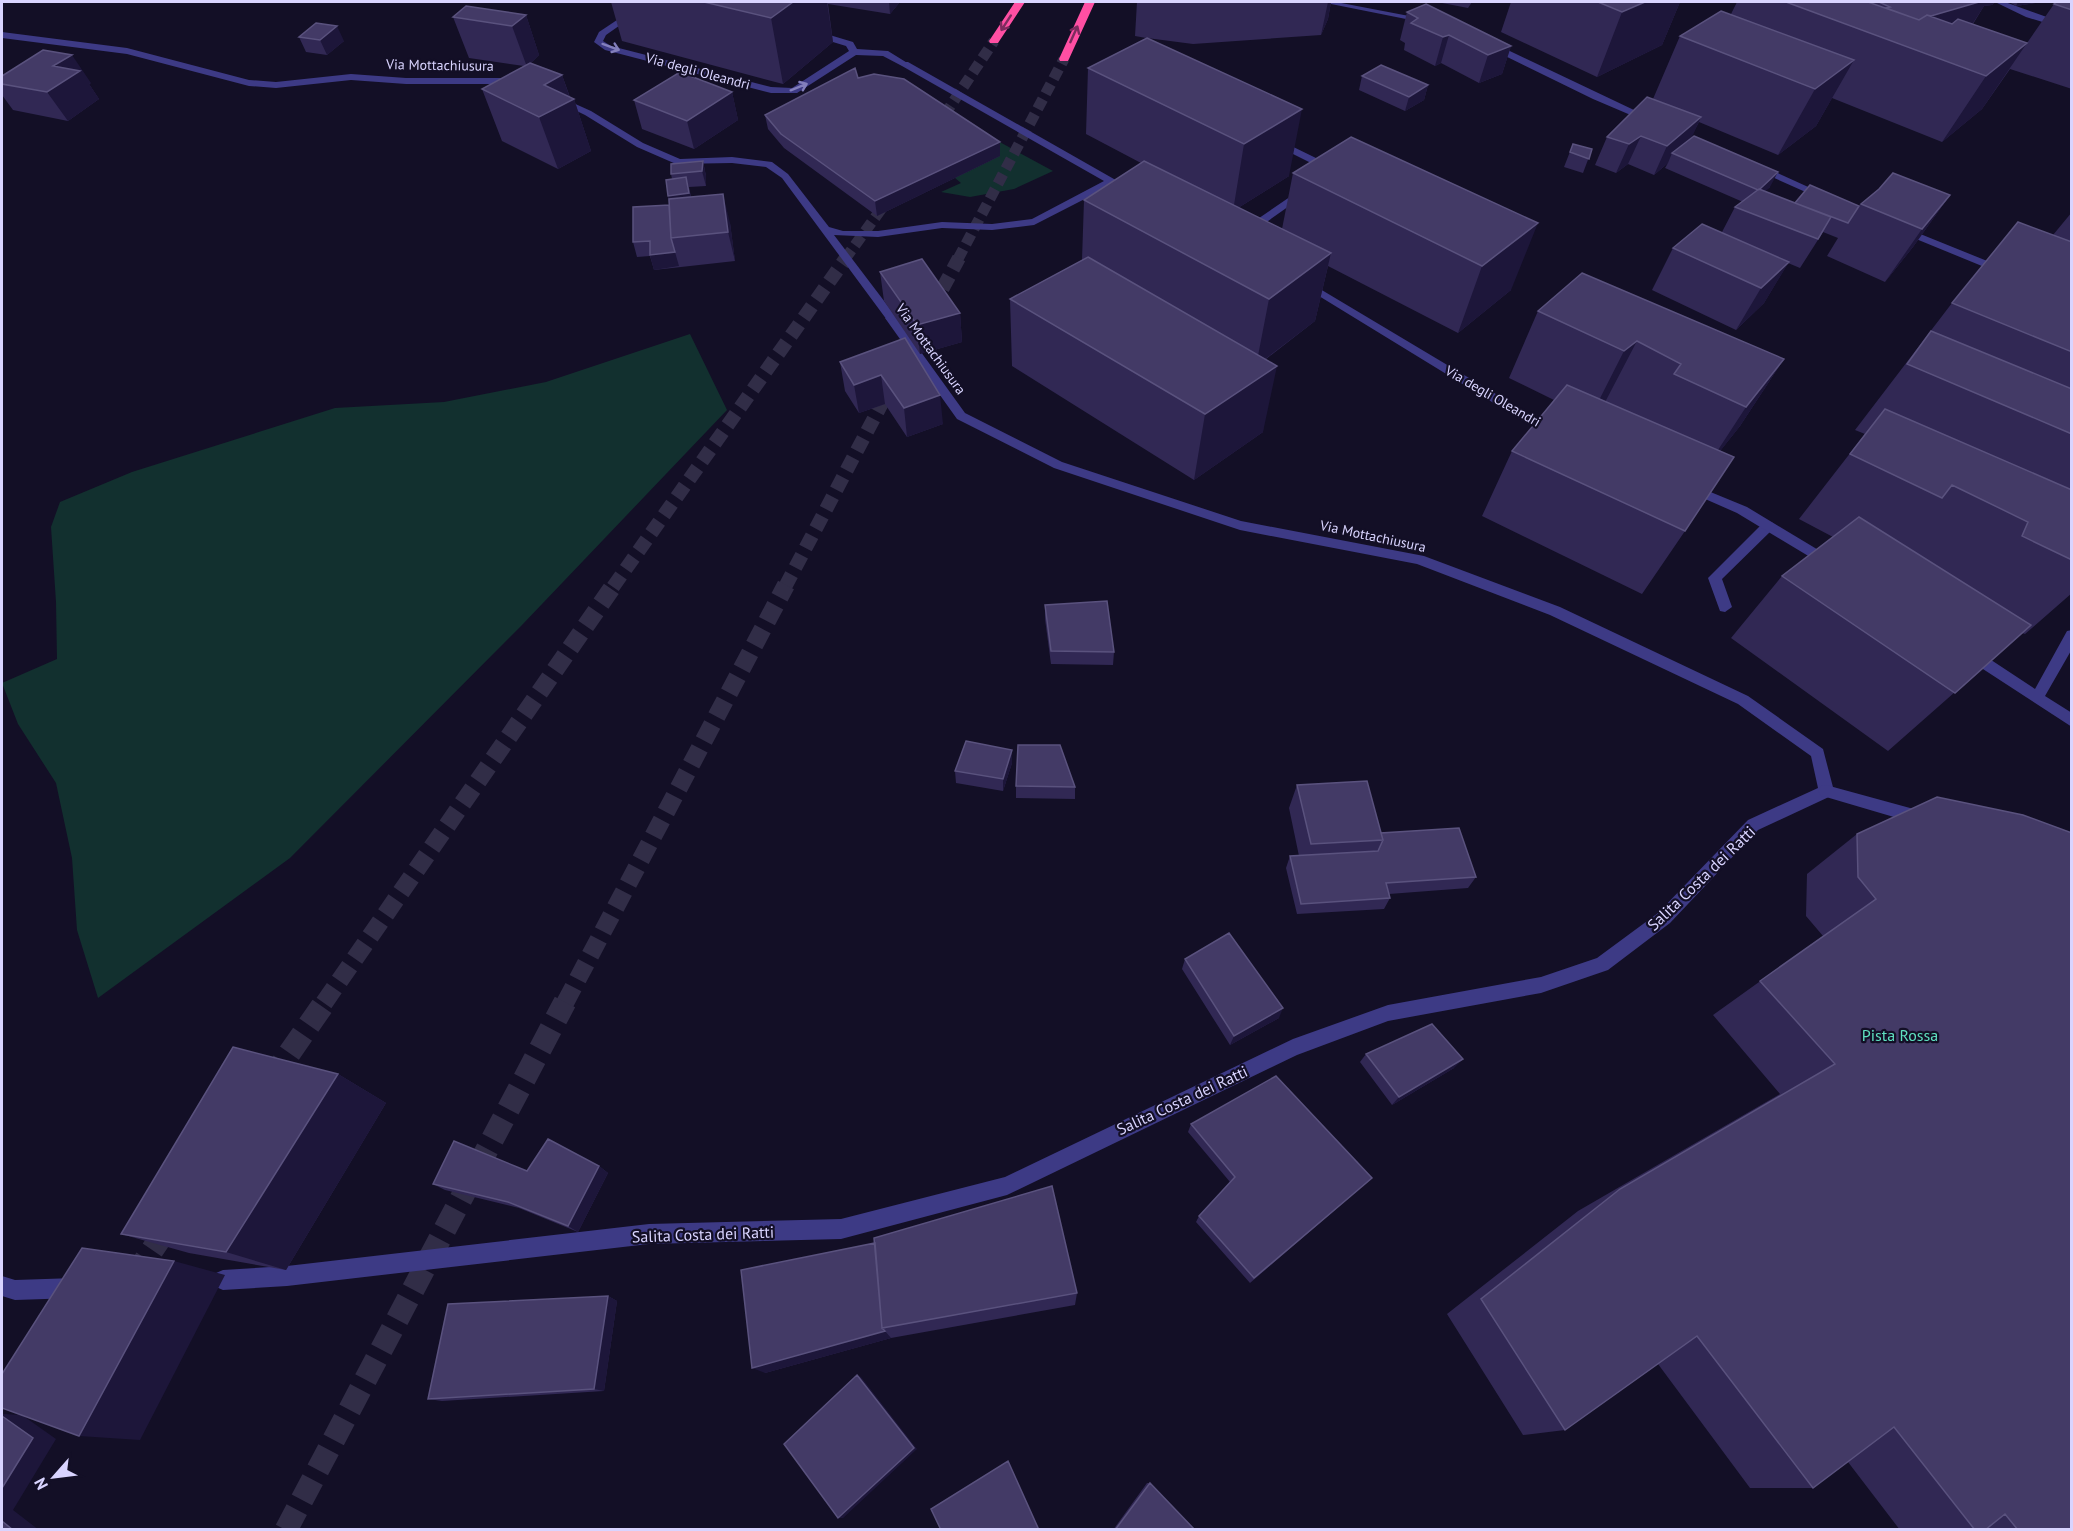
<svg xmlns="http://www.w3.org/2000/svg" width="2073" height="1531" font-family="'PT Sans',sans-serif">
  <rect width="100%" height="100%" fill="#130f26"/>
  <path fill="#12302f" d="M 996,140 L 1053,171 L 1014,189 L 970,197 L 941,192 L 961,183 L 955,178 Z
    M 690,334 L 727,410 L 522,625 L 290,858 L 98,998 L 77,930 L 72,858 L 56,783 L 18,724 L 2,683 L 57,659 L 56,602 L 51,527 L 60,502 L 132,472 L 335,408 L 444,402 L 546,382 Z"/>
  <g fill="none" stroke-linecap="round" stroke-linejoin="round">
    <path stroke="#312d47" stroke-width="11" stroke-dasharray="11 6" stroke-linecap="butt" d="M 935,129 L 994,41
      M 845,259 L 890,197
      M 958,259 L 1064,59"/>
    <path stroke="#312d47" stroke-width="14" stroke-dasharray="14 8" stroke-linecap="butt" d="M 932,308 L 959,258
      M 613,587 L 846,258
      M 785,587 L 891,386"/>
    <path stroke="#312d47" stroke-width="18" stroke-dasharray="18 9" stroke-linecap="butt" d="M 324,1003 L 614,585
      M 565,1003 L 786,585"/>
    <path stroke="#312d47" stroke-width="23" stroke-dasharray="23 11" stroke-linecap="butt" d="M 270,1081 L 325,1002
      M 133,1278 L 170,1224
      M 286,1530 L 565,1002"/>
    <path fill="#3d3a85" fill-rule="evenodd" d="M 644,2 L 653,2 L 606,35 L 603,41 L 611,46 L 771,87 L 792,88 L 849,51 L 846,46 L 810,35 L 810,31 L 813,30 L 853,42 L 857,49 L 888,51 L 909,64 L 902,66 L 883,56 L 856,55 L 797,93 L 771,93 L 605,50 L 594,42 L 599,32 Z
      M 1768,521 L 1773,523 L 1774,526 L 1773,529 L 1722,579 L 1732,607 L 1725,612 L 1720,611 L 1708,578 L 1763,523 Z"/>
    <path fill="#3d3a85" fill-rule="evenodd" d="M 891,315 L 895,316 L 965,413 L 1062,462 L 1241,521 L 1424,556 L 1560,607 L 1748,696 L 1823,749 L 1834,791 L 1831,796 L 1758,830 L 1670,923 L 1608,970 L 1541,993 L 1388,1021 L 1297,1055 L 1007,1195 L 841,1239 L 649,1244 L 287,1286 L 223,1290 L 216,1287 L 213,1280 L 216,1273 L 223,1270 L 287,1266 L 649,1224 L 841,1219 L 1005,1177 L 1293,1039 L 1388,1005 L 1541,977 L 1597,958 L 1658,913 L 1748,820 L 1818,788 L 1811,756 L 1738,704 L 1550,615 L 1417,564 L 1240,530 L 1054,468 L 957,419 L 885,318 Z
      M 2,1276 L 15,1280 L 75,1278 L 82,1281 L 85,1288 L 82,1295 L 75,1298 L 15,1300 L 2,1296 Z"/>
    <path fill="#3d3a85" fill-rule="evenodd" d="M 1321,2 L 1336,2 L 1430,20 L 1426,23 Z
      M 1995,2 L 2005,2 L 2072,26 L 2072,31 L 2026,17 Z
      M 2,32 L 127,48 L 249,80 L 276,82 L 351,74 L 406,78 L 507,78 L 522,84 L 517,87 L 506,84 L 406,84 L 351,80 L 276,88 L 249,86 L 127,54 L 2,38 Z
      M 1487,43 L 1493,43 L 1655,120 L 1647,122 L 1593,99 L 1487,47 Z
      M 902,62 L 908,62 L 1135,191 L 1126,193 L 1112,185 L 1034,225 L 992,230 L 942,228 L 878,237 L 834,235 L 897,318 L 891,321 L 887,320 L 782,178 L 766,167 L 732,163 L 676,164 L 637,147 L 585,115 L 554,100 L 562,98 L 591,111 L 643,143 L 680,159 L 732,157 L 772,162 L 788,174 L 829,227 L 843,231 L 878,231 L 942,222 L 992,224 L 1032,219 L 1104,181 L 902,66 Z
      M 1273,140 L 1279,140 L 1318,159 L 1327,176 L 1325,178 L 1319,178 L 1311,163 L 1273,144 Z
      M 1754,165 L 1760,165 L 1828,196 L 1819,198 L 1754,169 Z
      M 1300,190 L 1309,192 L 1251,233 L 1243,233 L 1243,229 Z
      M 1903,227 L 2007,269 L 2008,271 L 2003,274 L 1999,273 L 1899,232 L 1899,228 Z
      M 1305,280 L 1531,415 L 1561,430 L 1555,434 L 1523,421 L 1301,285 L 1300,283 Z
      M 1691,484 L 1747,507 L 1835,560 L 1837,563 L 1835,566 L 1825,566 L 1737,513 L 1687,491 L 1685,488 L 1687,485 Z
      M 2072,630 L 2072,649 L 2045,696 L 2072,713 L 2072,727 L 1966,658 L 1964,654 L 1966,650 L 1976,650 L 2035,689 L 2067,631 Z
      M 1826,785 L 1921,811 L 1926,813 L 1929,818 L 1926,823 L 1921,825 L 1826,797 L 1821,796 L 1818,791 L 1821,786 Z"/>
    <path fill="#ff4fa3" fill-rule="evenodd" d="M 1015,2 L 1025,2 L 998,43 L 990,43 L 989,41 Z
      M 1085,2 L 1095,2 L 1069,59 L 1068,61 L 1060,61 L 1059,59 Z"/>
  </g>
  <path fill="#312854" d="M 611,2 L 900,2 L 890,14 L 828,4 L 833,42 L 783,84 L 622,41 Z
    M 1137,2 L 1331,2 L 1328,19 L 1321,35 L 1193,44 L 1147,38 L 1289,176 L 1238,208 L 1282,229 L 1293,173 L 1351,137 L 1511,290 L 1458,333 L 1328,266 L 1315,321 L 1266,359 L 1263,432 L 1194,480 L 1012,366 L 1010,299 L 1082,260 L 1084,200 L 1141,163 L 1086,134 L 1088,68 L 1146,38 L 1135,36 Z
    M 1437,2 L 1472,2 L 1468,8 Z
    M 1511,2 L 1680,2 L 1662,45 L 1597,77 L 1501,32 Z
    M 1737,2 L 1995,2 L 1992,5 L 1984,6 L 1973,24 L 2027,43 L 2054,4 L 2072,2 L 2072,89 L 2010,69 L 1982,109 L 1942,142 L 1832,98 L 1816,126 L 1778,155 L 1699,122 L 1690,139 L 1770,187 L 1765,191 L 1795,203 L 1859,206 L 1861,204 L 1950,195 L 1913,247 L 1885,282 L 1827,256 L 1838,238 L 1823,232 L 1800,268 L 1788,263 L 1764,303 L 1736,330 L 1652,290 L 1673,248 L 1722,232 L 1735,207 L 1743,202 L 1665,168 L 1668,163 L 1654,175 L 1628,164 L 1616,173 L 1595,165 L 1607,137 L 1653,99 L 1680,36 L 1731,14 Z
    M 2009,2 L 2042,2 L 2016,6 Z
    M 1407,12 L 1511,46 L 1502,74 L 1479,83 L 1441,63 L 1435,66 L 1404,50 L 1405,43 L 1400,40 Z
    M 526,15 L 539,55 L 531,63 L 562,75 L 570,97 L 574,99 L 591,151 L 558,169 L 502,141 L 482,89 L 524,66 L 469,58 L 453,17 Z
    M 299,37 L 344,41 L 327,55 L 306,52 Z
    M 2,76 L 91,83 L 89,84 L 99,99 L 68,121 L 13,110 L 2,95 Z
    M 1362,76 L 1428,85 L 1424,100 L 1405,111 L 1359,90 Z
    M 858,78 L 1000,142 L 1000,156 L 877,216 L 784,148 L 768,129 L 765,115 Z
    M 732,92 L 738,120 L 694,149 L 642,129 L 634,100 Z
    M 1573,144 L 1592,149 L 1583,173 L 1564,167 Z
    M 703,161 L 706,176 L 706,186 L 689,187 L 691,197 L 730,223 L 735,261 L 654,270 L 650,256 L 637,257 L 633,242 L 669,205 L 668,196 L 672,179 L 671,174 Z
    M 2072,212 L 2072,593 L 2025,634 L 2022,633 L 1888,751 L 1731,638 L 1782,576 L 1833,537 L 1799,519 L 1865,434 L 1855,430 L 1952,303 L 2053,235 Z
    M 880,272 L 960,313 L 962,342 L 920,354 L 884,301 Z
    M 1538,311 L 1784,359 L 1740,426 L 1720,451 L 1685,531 L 1642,594 L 1482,516 L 1512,451 L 1554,400 L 1509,378 Z
    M 905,338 L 943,424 L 907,437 L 885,404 L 859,413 L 845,391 L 840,362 Z
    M 1045,605 L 1114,652 L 1113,665 L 1051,664 L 1045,619 Z
    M 1012,763 L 1003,791 L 956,783 L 955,771 Z
    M 1297,785 L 1381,833 L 1476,877 L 1468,888 L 1389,894 L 1390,898 L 1384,909 L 1297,914 L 1286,868 L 1290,856 L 1299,856 L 1289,808 Z
    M 1016,786 L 1075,787 L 1075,799 L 1016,798 Z
    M 1857,834 L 2072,1530 L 1900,1530 L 1848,1462 L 1813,1488 L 1750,1488 L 1658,1364 L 1565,1430 L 1523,1435 L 1447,1314 L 1578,1211 L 1780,1094 L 1713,1015 L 1823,936 L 1806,916 L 1807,874 Z
    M 1185,959 L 1279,1018 L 1230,1045 L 1182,969 Z
    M 1366,1054 L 1454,1068 L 1392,1105 L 1360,1062 Z
    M 338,1074 L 386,1103 L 286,1270 L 189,1253 L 121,1234 Z
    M 1191,1124 L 1372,1178 L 1250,1283 L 1196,1222 L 1199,1216 L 1230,1182 L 1188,1132 Z
    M 599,1166 L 608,1173 L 578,1232 L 519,1208 L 445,1190 L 433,1184 L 527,1171 Z
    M 741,1270 L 1077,1293 L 1075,1305 L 891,1338 L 765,1373 Z
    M 608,1296 L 617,1301 L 604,1391 L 442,1401 L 428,1399 Z
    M 1147,1483 L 1150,1483 L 1195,1530 L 1113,1530 Z"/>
  <path fill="#1d163a" d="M 793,2 L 827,2 L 833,42 L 783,84 L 771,18 Z
    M 889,2 L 900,2 L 890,14 Z
    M 1328,2 L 1331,2 L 1328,19 L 1321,35 Z
    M 1645,2 L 1680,2 L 1662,45 L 1597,77 L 1622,12 Z
    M 1958,2 L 1995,2 L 1992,5 L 1984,6 L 1971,26 L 1899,26 Z
    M 2018,2 L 2042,2 L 2016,6 Z
    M 526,15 L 539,55 L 527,67 L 512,26 Z
    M 337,26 L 344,41 L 327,55 L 320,40 Z
    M 1449,35 L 1441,63 L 1435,66 L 1443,37 Z
    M 2027,43 L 1982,109 L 1942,142 L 1986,76 Z
    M 1511,46 L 1502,74 L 1479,83 L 1488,55 Z
    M 72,55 L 91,83 L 89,84 L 99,99 L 68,121 L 47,92 L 53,66 Z
    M 1854,60 L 1816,126 L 1778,155 L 1815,89 Z
    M 562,75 L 571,101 L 574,99 L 591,151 L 558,169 L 539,117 L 544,85 Z
    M 1428,85 L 1424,100 L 1405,111 L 1409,97 Z
    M 732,92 L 738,120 L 694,149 L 687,121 Z
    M 1302,109 L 1289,176 L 1233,211 L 1244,144 Z
    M 1701,117 L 1688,146 L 1672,153 L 1668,163 L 1654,175 L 1667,146 Z
    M 1641,136 L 1628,164 L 1616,173 L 1629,144 Z
    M 1000,142 L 1000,156 L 877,216 L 875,201 Z
    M 703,161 L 706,176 L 706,186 L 702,171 Z
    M 1778,172 L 1770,187 L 1751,205 L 1759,190 Z
    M 686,177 L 690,192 L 692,208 L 672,211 L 668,196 Z
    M 723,194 L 730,223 L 735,261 L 728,232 Z
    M 1950,195 L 1913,247 L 1885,282 L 1922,229 Z
    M 1538,223 L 1511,290 L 1458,333 L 1482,266 Z
    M 675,252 L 679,266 L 654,270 L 650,255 Z
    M 1331,253 L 1315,321 L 1256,366 L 1269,299 Z
    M 1789,262 L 1764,303 L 1736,330 L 1761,288 Z
    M 960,313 L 962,342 L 920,354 L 917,325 Z
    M 1637,341 L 1602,408 L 1590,418 L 1624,351 Z
    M 1784,359 L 1740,426 L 1703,473 L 1746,407 Z
    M 1277,366 L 1263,432 L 1194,480 L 1205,414 Z
    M 881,375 L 885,404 L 859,413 L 854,385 Z
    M 940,395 L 943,424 L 907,437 L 904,408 Z
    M 1012,750 L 1012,763 L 1003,791 L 1003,779 Z
    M 1283,1008 L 1279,1018 L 1230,1045 L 1234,1036 Z
    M 1463,1059 L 1454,1068 L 1392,1105 L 1399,1097 Z
    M 338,1074 L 386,1103 L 286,1270 L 226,1252 Z
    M 599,1166 L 608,1173 L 578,1232 L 568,1226 Z
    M 174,1261 L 225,1275 L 140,1440 L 79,1436 Z
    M 608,1296 L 617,1301 L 604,1391 L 594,1389 Z
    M 885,1331 L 891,1338 L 765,1373 L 752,1368 Z
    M 857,1375 L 861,1377 L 917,1449 L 843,1518 L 838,1518 Z
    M 2,1414 L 22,1415 L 56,1439 L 13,1510 L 39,1530 L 13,1530 L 2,1521 Z"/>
  <path fill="#433a66" stroke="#5a527e" stroke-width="1.5" d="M 704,2 L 793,2 L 771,18 Z
    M 1598,2 L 1645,2 L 1622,12 Z
    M 1786,2 L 1868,2 L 1919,20 L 1927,15 L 1952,24 L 1958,19 L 2027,43 L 1986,76 Z
    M 1879,2 L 1979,2 L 1931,16 L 1927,15 L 1919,20 L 1886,8 L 1890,7 Z
    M 2057,2 L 2072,2 L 2072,10 L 2054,4 Z
    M 1426,4 L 1511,46 L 1488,55 L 1449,35 L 1443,37 L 1411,23 L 1418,18 L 1407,12 Z
    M 466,6 L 526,15 L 512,26 L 453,17 Z
    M 1721,11 L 1854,60 L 1815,89 L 1680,36 Z
    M 316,23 L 337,26 L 320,40 L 299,37 Z
    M 1147,38 L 1302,109 L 1244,144 L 1088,68 Z
    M 43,50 L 72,55 L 53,66 L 80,71 L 47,92 L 2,84 L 2,76 Z
    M 530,63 L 562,75 L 544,85 L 574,99 L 539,117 L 482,89 Z
    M 1381,65 L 1428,85 L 1409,97 L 1362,76 Z
    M 855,68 L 858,78 L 874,74 L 904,79 L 1000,142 L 875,201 L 781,134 L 765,115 Z
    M 680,72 L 732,92 L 687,121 L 634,100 Z
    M 1647,97 L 1701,117 L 1667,146 L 1641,136 L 1629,144 L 1607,137 Z
    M 1694,136 L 1778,172 L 1760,189 L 1758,190 L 1672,153 Z
    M 1351,137 L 1538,223 L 1482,266 L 1293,173 Z
    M 1573,144 L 1592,149 L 1589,159 L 1570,152 Z
    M 703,161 L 702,171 L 671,174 L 671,164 Z
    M 1144,161 L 1331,253 L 1269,299 L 1084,200 Z
    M 1893,173 L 1950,195 L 1922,229 L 1861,204 L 1879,189 Z
    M 686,177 L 689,193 L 668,196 L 666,180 Z
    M 1810,185 L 1859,206 L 1848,223 L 1795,203 Z
    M 1759,189 L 1831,217 L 1818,239 L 1735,207 Z
    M 723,194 L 728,232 L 671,238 L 669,199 Z
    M 669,205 L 671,238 L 675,252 L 650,255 L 650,241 L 633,242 L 633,207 Z
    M 2018,222 L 2072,242 L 2072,352 L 1952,303 Z
    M 1702,224 L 1789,262 L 1761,288 L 1673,248 Z
    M 1088,257 L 1277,366 L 1205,414 L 1010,299 Z
    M 922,259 L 960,313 L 917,325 L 880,272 Z
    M 1582,273 L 1784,359 L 1746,407 L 1674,374 L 1681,364 L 1637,341 L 1624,351 L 1538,311 Z
    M 1931,331 L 2072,389 L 2072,434 L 1907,364 Z
    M 905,338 L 940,395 L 904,408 L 881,375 L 854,385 L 840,362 Z
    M 1567,385 L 1734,457 L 1685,531 L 1512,451 Z
    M 1885,409 L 2072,490 L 2072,560 L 2022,536 L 2028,522 L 1952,485 L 1942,498 L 1850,454 Z
    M 1859,517 L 2031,625 L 1955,693 L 1782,576 Z
    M 1107,601 L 1114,652 L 1051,651 L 1045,605 Z
    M 966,741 L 1012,750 L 1003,779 L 955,771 Z
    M 1018,745 L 1060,745 L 1075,787 L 1016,786 Z
    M 1367,781 L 1383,840 L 1311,844 L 1297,785 Z
    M 1937,797 L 2023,815 L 2072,833 L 2072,1530 L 2018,1530 L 2005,1514 L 1985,1530 L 1975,1530 L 1894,1427 L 1813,1488 L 1697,1336 L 1565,1430 L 1481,1299 L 1620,1189 L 1835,1064 L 1760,981 L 1876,899 L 1858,877 L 1857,834 Z
    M 1459,828 L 1476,877 L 1386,883 L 1390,898 L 1301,904 L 1290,856 L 1378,851 L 1383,840 L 1381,833 Z
    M 1229,933 L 1283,1008 L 1234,1036 L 1185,959 Z
    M 1432,1024 L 1463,1059 L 1399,1097 L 1366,1054 Z
    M 233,1047 L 338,1074 L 226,1252 L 121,1234 Z
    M 1276,1076 L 1372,1178 L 1254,1278 L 1199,1216 L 1235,1177 L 1191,1124 Z
    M 548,1139 L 599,1166 L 568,1226 L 508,1202 L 433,1184 L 454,1141 L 527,1171 Z
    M 1052,1186 L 1077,1293 L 882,1328 L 874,1238 Z
    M 875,1243 L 882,1328 L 885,1331 L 752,1368 L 741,1270 Z
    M 82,1248 L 174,1261 L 79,1436 L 2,1408 L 2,1374 Z
    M 608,1296 L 594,1389 L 428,1399 L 448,1304 Z
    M 857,1375 L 914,1448 L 838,1518 L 784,1444 Z
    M 2,1416 L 33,1438 L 2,1488 Z
    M 1008,1461 L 1039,1530 L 941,1530 L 931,1509 Z
    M 1150,1483 L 1195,1530 L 1115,1530 Z
    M 2,1521 L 13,1530 L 2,1530 Z"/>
  <defs><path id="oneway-shaft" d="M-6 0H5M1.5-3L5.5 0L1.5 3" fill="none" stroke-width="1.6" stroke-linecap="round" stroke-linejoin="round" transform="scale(1.5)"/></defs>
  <g stroke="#7d2c5e">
    <use href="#oneway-shaft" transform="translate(1006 23) rotate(123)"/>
    <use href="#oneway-shaft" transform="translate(1074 34) rotate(-66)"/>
  </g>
  <g stroke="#837fbc">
    <use href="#oneway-shaft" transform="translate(611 47) rotate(20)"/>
    <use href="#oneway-shaft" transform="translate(799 87) rotate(-22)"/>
  </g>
  <g text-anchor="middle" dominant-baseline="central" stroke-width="4.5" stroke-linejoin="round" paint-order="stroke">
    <g font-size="14" fill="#d9d4ff" stroke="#130f26">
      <text transform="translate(440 65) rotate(1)">Via Mottachiusura</text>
      <text transform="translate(698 71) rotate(15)">Via degli Oleandri</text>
      <text transform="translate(931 349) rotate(54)">Via Mottachiusura</text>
      <text transform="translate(1493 396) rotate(30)">Via degli Oleandri</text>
      <text transform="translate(1373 536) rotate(12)">Via Mottachiusura</text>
    </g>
    <g font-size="16" fill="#d9d4ff" stroke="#130f26">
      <text transform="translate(1701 878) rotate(-44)">Salita Costa dei Ratti</text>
      <text transform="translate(1182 1100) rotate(-25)">Salita Costa dei Ratti</text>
      <text transform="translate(703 1234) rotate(-2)">Salita Costa dei Ratti</text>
    </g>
    <g font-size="16" fill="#5fe0c0" stroke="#130f26">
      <text x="1900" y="1035">Pista Rossa</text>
    </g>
  </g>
  <rect width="2073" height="1531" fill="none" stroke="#d9d4ff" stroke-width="6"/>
  <g transform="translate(54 1477) rotate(242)" stroke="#130f26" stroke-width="4.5" paint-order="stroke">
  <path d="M0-4.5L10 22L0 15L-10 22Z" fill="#d9d4ff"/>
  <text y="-9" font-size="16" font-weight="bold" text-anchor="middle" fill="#d9d4ff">N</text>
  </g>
</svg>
